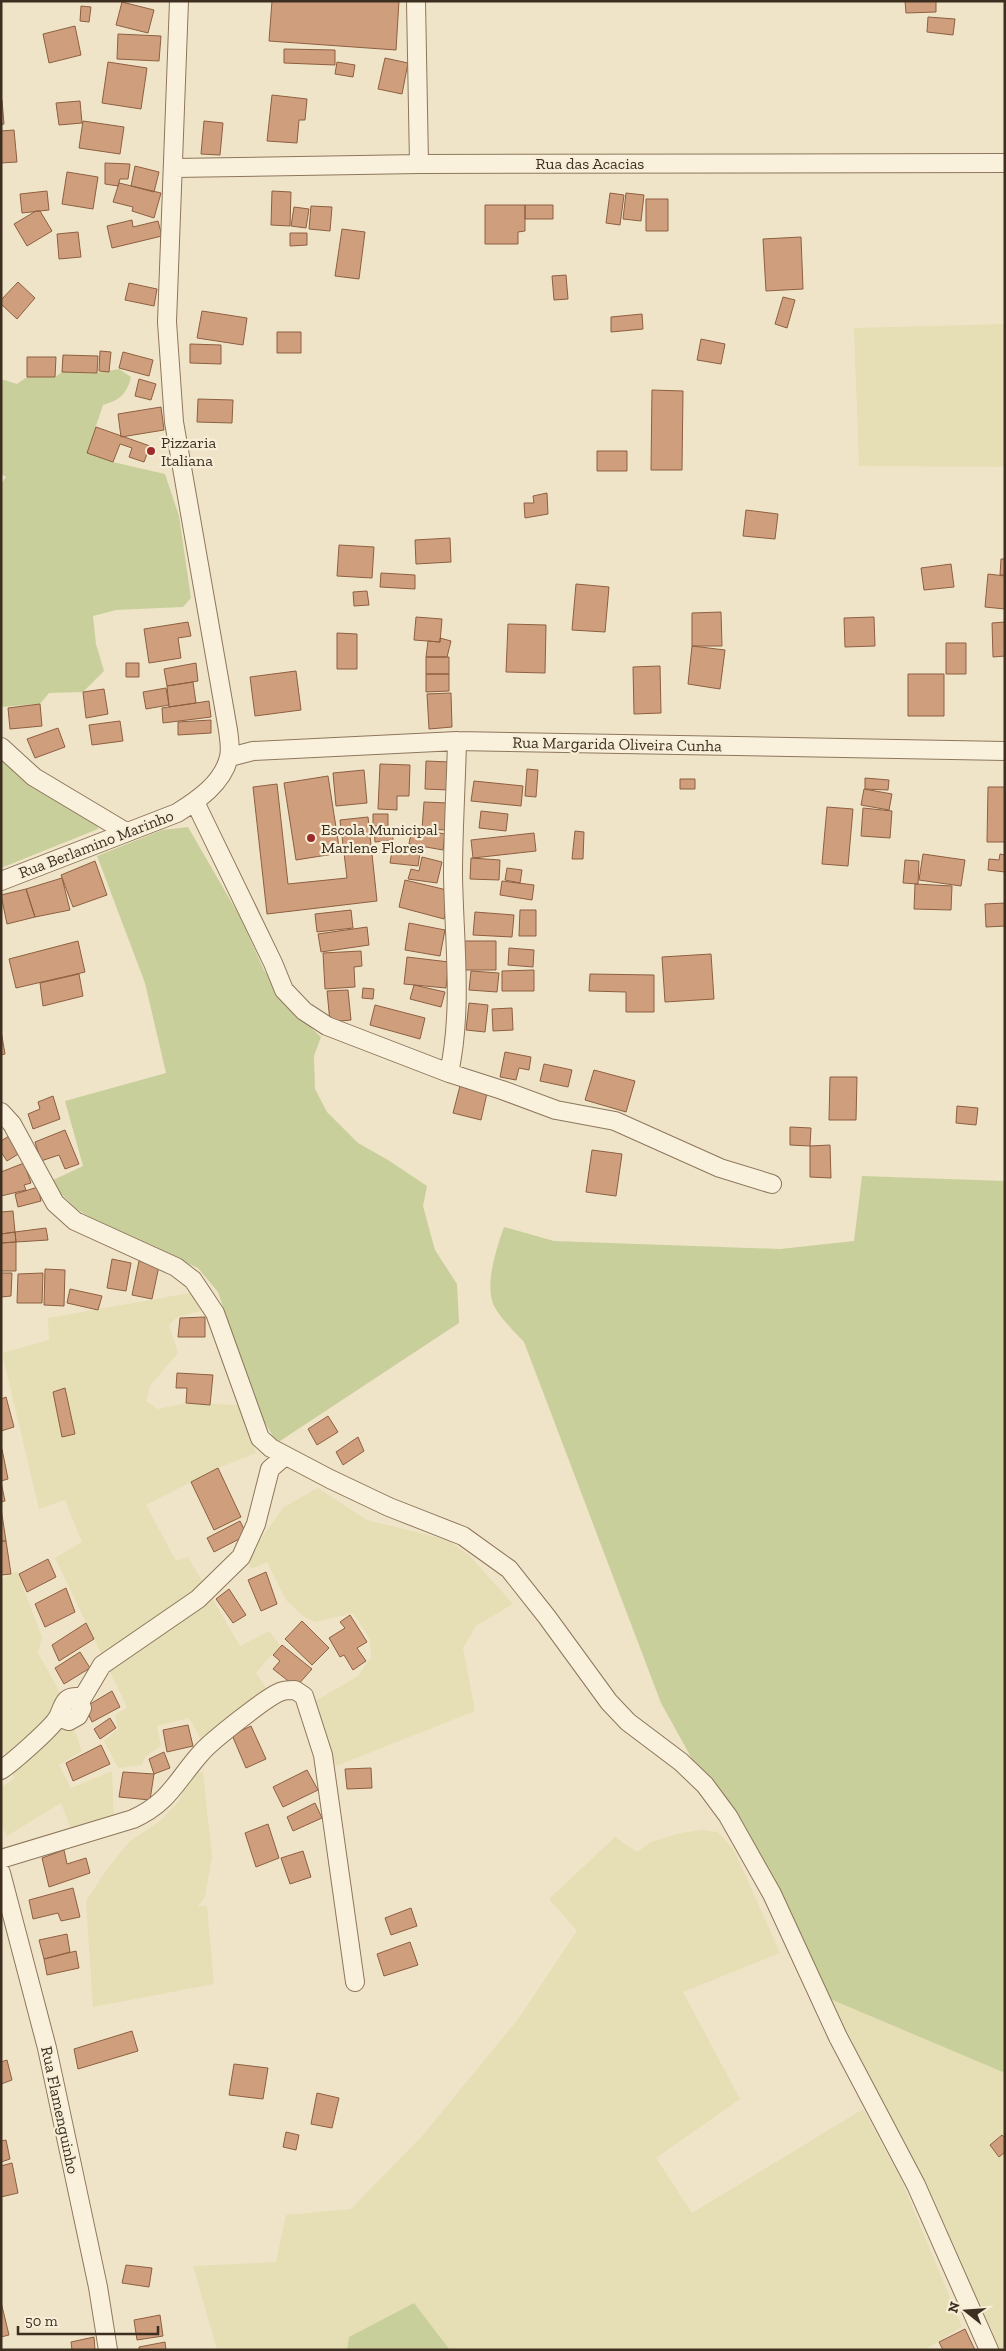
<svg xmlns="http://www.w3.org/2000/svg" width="1006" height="2351" font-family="'Zilla Slab',serif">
  <rect width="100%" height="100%" fill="#f0e4c8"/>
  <path fill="#e6deb5" d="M 1005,324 L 1005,467 L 859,466 L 854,328 Z
    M 190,1293 L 201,1311 L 177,1317 L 169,1325 L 178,1353 L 150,1386 L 146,1401 L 158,1409 L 186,1403 L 239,1405 L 256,1453 L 218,1468 L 146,1505 L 176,1561 L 188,1557 L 240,1646 L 269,1631 L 280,1645 L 256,1673 L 269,1693 L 203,1743 L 189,1718 L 157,1726 L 161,1746 L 145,1757 L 142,1765 L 118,1768 L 104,1741 L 118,1729 L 115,1715 L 127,1707 L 55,1558 L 82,1542 L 65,1500 L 39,1509 L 2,1353 L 49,1340 L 48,1318 Z
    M 318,1488 L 367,1520 L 448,1540 L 470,1556 L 513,1604 L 476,1626 L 463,1648 L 475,1711 L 336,1766 L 312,1703 L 358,1676 L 371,1657 L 370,1639 L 353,1613 L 315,1622 L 303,1616 L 286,1600 L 267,1562 L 251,1569 L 245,1556 L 252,1551 L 284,1507 Z
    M 17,1571 L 42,1637 L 38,1653 L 62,1696 L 82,1751 L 59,1765 L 71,1788 L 112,1771 L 114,1821 L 72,1832 L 61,1803 L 7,1836 L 1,1823 L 1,1787 L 14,1779 L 6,1753 L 1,1754 L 1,1580 Z
    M 203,1772 L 212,1857 L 205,1897 L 198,1906 L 207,1906 L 214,1984 L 93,2007 L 86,1901 L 107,1869 L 130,1841 L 160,1821 L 179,1801 L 192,1773 Z
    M 703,1830 L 718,1832 L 734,1850 L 780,1953 L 683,1992 L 740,2099 L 656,2158 L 692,2213 L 863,2109 L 901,2179 L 962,2327 L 924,2350 L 450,2350 L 414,2303 L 349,2337 L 347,2350 L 217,2350 L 193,2266 L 276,2262 L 286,2215 L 351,2209 L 423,2135 L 519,2018 L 577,1931 L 549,1899 L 615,1837 L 637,1852 L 651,1842 L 680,1833 Z
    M 823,1996 L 1005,2073 L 1005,2350 L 996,2350 Z"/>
  <path fill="#c9cf9b" d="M 119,369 L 131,377 C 127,394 120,400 103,405 L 87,453 L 113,462 L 165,474 L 179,516 L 191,598 L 183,607 L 116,610 L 93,616 L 96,644 L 104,671 L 83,692 L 49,693 L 40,704 L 1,707 L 1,484 L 6,477 L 1,474 L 1,379 L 17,384 L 27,377 L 55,377 L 62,372 L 97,373 Z
    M 1,759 L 44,792 L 97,823 L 98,829 L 1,868 Z
    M 188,827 L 240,917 L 264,970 L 285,1003 L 321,1037 L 314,1056 L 315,1089 L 327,1112 L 358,1143 L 388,1160 L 427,1186 L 423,1206 L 435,1250 L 457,1284 L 459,1323 L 277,1443 L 258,1411 L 218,1292 L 198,1268 L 100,1224 L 77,1209 L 58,1191 L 53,1180 L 83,1166 L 65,1101 L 166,1073 L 145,983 L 97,856 L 162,830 Z
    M 862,1176 L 1005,1181 L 1005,2073 L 823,1996 L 661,1703 L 524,1342 C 514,1331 501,1319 494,1306 C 484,1285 497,1247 504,1227 L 554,1241 L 780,1249 L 854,1241 Z
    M 414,2303 L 450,2350 L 347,2350 L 349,2337 Z"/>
  <path fill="#cf9f7d" stroke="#8d5f41" d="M 272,1 L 399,1 L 396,50 L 269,41 Z
    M 905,1 L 936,1 L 936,12 L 906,13 Z
    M 122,2 L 154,10 L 148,33 L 116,25 Z
    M 81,6 L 91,7 L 89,22 L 80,21 Z
    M 928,17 L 955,19 L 953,35 L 927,32 Z
    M 75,26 L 81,55 L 49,63 L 43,34 Z
    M 118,34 L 161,36 L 159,61 L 117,59 Z
    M 284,49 L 335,50 L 335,65 L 284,63 Z
    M 385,58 L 408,63 L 402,94 L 378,89 Z
    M 108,62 L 147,68 L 141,109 L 102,103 Z
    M 337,62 L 355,65 L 353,77 L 335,74 Z
    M 272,95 L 307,99 L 305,120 L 299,120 L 297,143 L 267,141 Z
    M 2,100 L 4,124 L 1,125 L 1,100 Z
    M 80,101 L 82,123 L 59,125 L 56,103 Z
    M 83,121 L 124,127 L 120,154 L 79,148 Z
    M 204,121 L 223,123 L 220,155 L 201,154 Z
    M 14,130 L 17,162 L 1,163 L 1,131 Z
    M 105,163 L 130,164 L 128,179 L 120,179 L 118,186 L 105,184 Z
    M 135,166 L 159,172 L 154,192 L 131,186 Z
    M 67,172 L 98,177 L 93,209 L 62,204 Z
    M 119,183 L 161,193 L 154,218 L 132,211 L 133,207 L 113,202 Z
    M 47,191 L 49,210 L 22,213 L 20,194 Z
    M 272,191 L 291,192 L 290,226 L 271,225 Z
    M 610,193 L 624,195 L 620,225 L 606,223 Z
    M 626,193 L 644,195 L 641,221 L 623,219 Z
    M 646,199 L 668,199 L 668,231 L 646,231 Z
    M 485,205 L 525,205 L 525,231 L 518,232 L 518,244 L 485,244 Z
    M 525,205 L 553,205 L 553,219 L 525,219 Z
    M 311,206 L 332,207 L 330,231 L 309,229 Z
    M 294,207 L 309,209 L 306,228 L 291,226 Z
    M 36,211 L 40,211 L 52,231 L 27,246 L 14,224 Z
    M 132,220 L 133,227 L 158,221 L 162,236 L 112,248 L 107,226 Z
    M 342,229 L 365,232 L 359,279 L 335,276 Z
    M 78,232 L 81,257 L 59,259 L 57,234 Z
    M 290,233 L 307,233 L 307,245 L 290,246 Z
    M 801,237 L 803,289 L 766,291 L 763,239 Z
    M 566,275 L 568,299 L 554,300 L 552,276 Z
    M 18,282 L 35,298 L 17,319 L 1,304 L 1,300 Z
    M 129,283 L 157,289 L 154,306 L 125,300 Z
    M 783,297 L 795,300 L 787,328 L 775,324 Z
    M 202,311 L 247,318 L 243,345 L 197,338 Z
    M 642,314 L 643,329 L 611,332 L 611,317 Z
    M 277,332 L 301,332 L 301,353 L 277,353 Z
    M 701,339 L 725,344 L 721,364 L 697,360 Z
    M 190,344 L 221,345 L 221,364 L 190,363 Z
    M 100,351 L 111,352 L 109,372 L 99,371 Z
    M 123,352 L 153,360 L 149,376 L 119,368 Z
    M 63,355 L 98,356 L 97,373 L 62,372 Z
    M 27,357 L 56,357 L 55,377 L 27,377 Z
    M 139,379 L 156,384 L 151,400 L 135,396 Z
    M 652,390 L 683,391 L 682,470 L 651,470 Z
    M 198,399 L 233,400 L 232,423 L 197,422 Z
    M 161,407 L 164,430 L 121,437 L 118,414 Z
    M 96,427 L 150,446 L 144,462 L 129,457 L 132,448 L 120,444 L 113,462 L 87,453 Z
    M 597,451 L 627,451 L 627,471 L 597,471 Z
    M 547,493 L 548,514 L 525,518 L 524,503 L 534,503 L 533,496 Z
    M 746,510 L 778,514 L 775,539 L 743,536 Z
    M 450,538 L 451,562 L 416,564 L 415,540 Z
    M 339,545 L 374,547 L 372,578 L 337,576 Z
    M 1001,559 L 1005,559 L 1005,575 L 1000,575 Z
    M 951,564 L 954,587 L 924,590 L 921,568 Z
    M 381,573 L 415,575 L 415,589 L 380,587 Z
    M 988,574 L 1005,576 L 1005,609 L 985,607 Z
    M 576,584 L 609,587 L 605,632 L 572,630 Z
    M 367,591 L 369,605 L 354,606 L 353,592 Z
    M 721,612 L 722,646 L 692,646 L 692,613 Z
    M 416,617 L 442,619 L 440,642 L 414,640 Z
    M 874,617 L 875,646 L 845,647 L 844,618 Z
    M 188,622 L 191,636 L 178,638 L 181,658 L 149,663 L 144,629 Z
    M 1005,622 L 1005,656 L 993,657 L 992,623 Z
    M 508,624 L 546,625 L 545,673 L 506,672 Z
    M 337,633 L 357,634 L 357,669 L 337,669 Z
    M 440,638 L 451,641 L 447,657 L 426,657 L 428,641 L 440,642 Z
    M 946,643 L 966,643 L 966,674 L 946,674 Z
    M 692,646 L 725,650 L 720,689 L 688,684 Z
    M 426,657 L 449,657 L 449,674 L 426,674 Z
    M 126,663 L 139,663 L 139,677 L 126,677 Z
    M 196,663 L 198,681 L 167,686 L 164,669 Z
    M 660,666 L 661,713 L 634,714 L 633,667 Z
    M 296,671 L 301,710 L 255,716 L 250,677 Z
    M 426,674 L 449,674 L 449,691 L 426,692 Z
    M 908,674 L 944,674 L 944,716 L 908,716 Z
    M 193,682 L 196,703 L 169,707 L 167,686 Z
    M 166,688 L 169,705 L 146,709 L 143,692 Z
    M 104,689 L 108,714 L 86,718 L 83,692 Z
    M 451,693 L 452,727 L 429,729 L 427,694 Z
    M 209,701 L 211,717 L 163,723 L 162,708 Z
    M 40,704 L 42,726 L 10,729 L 8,708 Z
    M 211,720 L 211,733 L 178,735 L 178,722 Z
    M 120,721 L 123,741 L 92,745 L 89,725 Z
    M 58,728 L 65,747 L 35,758 L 27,739 Z
    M 426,761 L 450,762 L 449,790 L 425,789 Z
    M 380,764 L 410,765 L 409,796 L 397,796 L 397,810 L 378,809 Z
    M 527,769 L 538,770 L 536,797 L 525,796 Z
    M 364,770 L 367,803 L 336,806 L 333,773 Z
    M 328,776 L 340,853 L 296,860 L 284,783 Z
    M 865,778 L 889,780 L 888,790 L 865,789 Z
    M 680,779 L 695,779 L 695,789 L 680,789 Z
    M 474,781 L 523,786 L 521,806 L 471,801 Z
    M 277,784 L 288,884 L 347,878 L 340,820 L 368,817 L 377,901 L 267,914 L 253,787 Z
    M 988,787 L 1005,787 L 1005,842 L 987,842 Z
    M 864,789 L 892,794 L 889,810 L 861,805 Z
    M 424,802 L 448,803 L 447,830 L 422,829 Z
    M 827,807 L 853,809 L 848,866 L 822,864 Z
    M 863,808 L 892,811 L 890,838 L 861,836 Z
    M 481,811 L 508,814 L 506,831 L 479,828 Z
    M 373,814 L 388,814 L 388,826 L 373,826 Z
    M 392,827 L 393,840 L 375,842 L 374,829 Z
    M 412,828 L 445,834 L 443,850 L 409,844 Z
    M 575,831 L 584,832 L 583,859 L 572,859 Z
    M 534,833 L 536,851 L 473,858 L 471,840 Z
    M 393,845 L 421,847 L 418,866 L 390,863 Z
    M 923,854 L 965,860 L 961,886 L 919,880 Z
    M 1000,854 L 1005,855 L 1005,872 L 988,870 L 989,859 L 999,860 Z
    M 422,857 L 442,862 L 437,883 L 408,879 L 411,869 L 419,871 Z
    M 471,858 L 500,860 L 499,880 L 470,879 Z
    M 905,860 L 919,861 L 918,884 L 903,883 Z
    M 95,861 L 107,895 L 73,907 L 61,875 Z
    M 507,868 L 522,870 L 520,883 L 505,880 Z
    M 62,878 L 70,910 L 35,917 L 26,889 Z
    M 405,880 L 451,891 L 444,919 L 399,907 Z
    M 502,881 L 534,885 L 532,900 L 500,895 Z
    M 915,884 L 952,886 L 951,910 L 914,909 Z
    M 26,889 L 35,917 L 7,924 L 1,895 Z
    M 1005,903 L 1005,926 L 986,927 L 985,904 Z
    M 351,910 L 353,928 L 317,932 L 315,914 Z
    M 520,910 L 536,910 L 536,936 L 519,936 Z
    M 475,912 L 514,915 L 512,937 L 473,935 Z
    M 409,923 L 445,930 L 440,956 L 405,950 Z
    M 367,927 L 369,945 L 321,952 L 318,934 Z
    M 78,941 L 85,972 L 16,988 L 9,959 Z
    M 462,941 L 496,941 L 496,970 L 462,970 Z
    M 509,948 L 534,950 L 533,967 L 508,965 Z
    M 361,951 L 362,966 L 354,967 L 355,987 L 325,989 L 323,953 Z
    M 711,954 L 714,999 L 665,1002 L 662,957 Z
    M 407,957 L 449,962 L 446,988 L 404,984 Z
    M 534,970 L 534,991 L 502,991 L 502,971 Z
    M 471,971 L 499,973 L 497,992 L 469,990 Z
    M 79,974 L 83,996 L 43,1006 L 40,983 Z
    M 590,974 L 654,975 L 654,1012 L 626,1012 L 626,992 L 589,991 Z
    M 414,985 L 445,992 L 441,1007 L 410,999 Z
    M 363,988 L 374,989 L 373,999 L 362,998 Z
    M 348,990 L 351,1020 L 330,1022 L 327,991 Z
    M 469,1003 L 488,1005 L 485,1032 L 466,1030 Z
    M 375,1005 L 425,1018 L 420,1039 L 370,1025 Z
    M 512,1008 L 513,1030 L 493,1031 L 492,1009 Z
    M 1,1031 L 5,1054 L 1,1055 Z
    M 505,1052 L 531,1057 L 529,1070 L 519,1068 L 516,1080 L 500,1077 Z
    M 544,1064 L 572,1070 L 568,1087 L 540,1081 Z
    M 594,1070 L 635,1081 L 626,1112 L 585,1100 Z
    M 830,1077 L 857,1077 L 856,1120 L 829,1120 Z
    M 460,1086 L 487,1093 L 481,1120 L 453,1113 Z
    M 53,1096 L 60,1119 L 33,1129 L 28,1114 L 40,1109 L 38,1102 Z
    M 957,1106 L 978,1108 L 976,1125 L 956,1123 Z
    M 790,1127 L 811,1128 L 810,1146 L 790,1145 Z
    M 65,1130 L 79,1164 L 65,1169 L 59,1155 L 41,1161 L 35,1142 Z
    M 9,1136 L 20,1153 L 7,1161 L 1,1152 L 1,1141 Z
    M 830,1145 L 831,1178 L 810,1177 L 810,1146 Z
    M 592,1150 L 622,1154 L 616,1196 L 586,1192 Z
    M 24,1163 L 31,1183 L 24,1185 L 26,1190 L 1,1196 L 1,1172 Z
    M 38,1187 L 41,1201 L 18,1207 L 15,1194 Z
    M 13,1211 L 15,1232 L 1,1234 L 1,1212 Z
    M 46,1228 L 48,1240 L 16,1242 L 15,1232 Z
    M 15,1232 L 16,1242 L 1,1243 L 1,1234 Z
    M 16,1242 L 16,1271 L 1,1271 L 1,1243 Z
    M 112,1259 L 131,1263 L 126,1291 L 107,1288 Z
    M 139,1261 L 159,1266 L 152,1299 L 132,1295 Z
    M 45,1269 L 65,1270 L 64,1306 L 44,1305 Z
    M 1,1273 L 12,1273 L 11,1296 L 1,1297 Z
    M 43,1273 L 42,1303 L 17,1303 L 18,1274 Z
    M 70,1289 L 102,1296 L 98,1310 L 67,1303 Z
    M 205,1317 L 205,1337 L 178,1337 L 180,1318 Z
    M 177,1373 L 213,1375 L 210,1405 L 186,1403 L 187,1388 L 176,1388 Z
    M 65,1388 L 75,1434 L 62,1437 L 53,1392 Z
    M 6,1397 L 14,1427 L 1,1431 L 1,1399 Z
    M 328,1416 L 338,1432 L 317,1445 L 308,1429 Z
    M 358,1437 L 364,1451 L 343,1465 L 336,1452 Z
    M 2,1449 L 8,1479 L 1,1481 L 1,1450 Z
    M 218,1468 L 241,1517 L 214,1530 L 191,1482 Z
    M 1,1482 L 5,1501 L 1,1502 Z
    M 1,1508 L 6,1541 L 1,1541 Z
    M 240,1521 L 247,1535 L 214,1552 L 207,1538 Z
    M 1,1541 L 6,1541 L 11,1574 L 1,1575 Z
    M 48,1559 L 56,1577 L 27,1592 L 19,1574 Z
    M 266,1572 L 277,1604 L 261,1611 L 248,1580 Z
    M 66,1588 L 75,1612 L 45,1627 L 35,1604 Z
    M 229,1589 L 246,1615 L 233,1623 L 216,1599 Z
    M 350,1615 L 367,1642 L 357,1648 L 366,1661 L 353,1670 L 344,1655 L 340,1657 L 329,1638 L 345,1628 L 340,1622 Z
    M 302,1621 L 329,1648 L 312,1665 L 285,1639 Z
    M 86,1623 L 94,1639 L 59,1661 L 52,1645 Z
    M 282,1645 L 312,1669 L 296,1687 L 273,1669 L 280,1661 L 273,1655 Z
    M 80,1652 L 90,1668 L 64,1684 L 55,1668 Z
    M 112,1691 L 120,1707 L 92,1722 L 85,1707 Z
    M 110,1718 L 116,1728 L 100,1739 L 94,1729 Z
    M 188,1725 L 193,1746 L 167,1752 L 163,1730 Z
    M 251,1726 L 266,1759 L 246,1768 L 232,1735 Z
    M 101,1745 L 110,1764 L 73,1781 L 66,1763 Z
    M 164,1752 L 170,1768 L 154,1774 L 149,1759 Z
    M 371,1768 L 372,1788 L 347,1789 L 345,1769 Z
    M 307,1770 L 318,1790 L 283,1807 L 273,1787 Z
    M 123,1772 L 154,1774 L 150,1800 L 119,1797 Z
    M 315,1803 L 322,1818 L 293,1831 L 287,1817 Z
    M 268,1824 L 279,1858 L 256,1867 L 245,1833 Z
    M 64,1850 L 67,1864 L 86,1858 L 90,1873 L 49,1887 L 42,1858 Z
    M 303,1851 L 311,1877 L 290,1884 L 281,1858 Z
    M 73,1888 L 80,1917 L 61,1921 L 58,1913 L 33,1919 L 29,1900 Z
    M 411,1908 L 417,1926 L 391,1935 L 385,1918 Z
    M 67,1934 L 70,1952 L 44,1959 L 39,1940 Z
    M 410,1942 L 418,1965 L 384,1976 L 377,1954 Z
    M 76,1951 L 79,1968 L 47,1975 L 44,1959 Z
    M 132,2031 L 138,2051 L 78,2069 L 74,2049 Z
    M 7,2060 L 12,2080 L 1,2084 L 1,2062 Z
    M 234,2064 L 268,2068 L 263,2099 L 229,2095 Z
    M 317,2093 L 339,2098 L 332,2128 L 311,2124 Z
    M 286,2132 L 299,2135 L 296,2150 L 283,2147 Z
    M 1002,2135 L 1005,2138 L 1005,2152 L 999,2157 L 990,2145 Z
    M 6,2140 L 10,2159 L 1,2162 L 1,2141 Z
    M 12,2163 L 18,2193 L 1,2197 L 1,2166 Z
    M 126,2265 L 152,2268 L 149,2287 L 122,2283 Z
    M 1,2302 L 9,2335 L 1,2337 Z
    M 160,2315 L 163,2336 L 137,2340 L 134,2320 Z
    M 965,2329 L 975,2350 L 943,2350 L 939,2342 Z
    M 94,2337 L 95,2350 L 72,2350 L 71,2342 Z
    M 165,2342 L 166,2350 L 139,2350 L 139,2347 Z"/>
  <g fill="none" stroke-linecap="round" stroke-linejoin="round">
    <defs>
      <path id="minor" d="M 416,1 L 419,164
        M 174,168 L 419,164 L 1005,163
        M 1,747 L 34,777 L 126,832
        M 230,757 L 253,751 L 457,741 L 1005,751
        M 195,802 L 273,963 L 284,990 L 304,1011 L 327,1026 L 449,1073 C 463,1009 454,940 453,875 C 453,831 456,786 457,741
        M 1,881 L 177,813 C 198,800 223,783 229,757 C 231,749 229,738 228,730 L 174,422 L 167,322 L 179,1
        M 449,1073 L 502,1090 L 556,1110 L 615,1121 L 720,1168 L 772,1184
        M 1,1112 L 12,1124 L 55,1203 L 75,1221 L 176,1267 L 193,1280 L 215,1313 L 260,1438 L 271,1448 L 330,1479 L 389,1507 L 463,1536 L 509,1569 L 547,1617 L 609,1702 L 628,1722 L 681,1762 L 705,1785 L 728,1816 L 772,1894 L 838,2037 L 916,2185 L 989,2350
        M 80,1702 L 102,1665 L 198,1599 L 241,1557 L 256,1524 L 270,1469 L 285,1456
        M 1,1770 C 12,1763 53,1727 58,1717 C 63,1708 63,1696 77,1697 L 82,1708 L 78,1716 L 69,1721 L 58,1717
        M 1,1859 L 133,1819 C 169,1803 176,1781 201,1753 C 210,1742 268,1696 280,1692 C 284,1690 290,1690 295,1690 L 304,1696 L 323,1755 L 355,1982
        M 1,1873 L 47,2048 L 98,2287 L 108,2350"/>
    </defs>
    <use href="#minor" stroke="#8d765c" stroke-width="20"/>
    <use href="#minor" stroke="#faf1dc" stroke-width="18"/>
  </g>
  <g fill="#9e2a2b" stroke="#f7eed8" stroke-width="2">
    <circle cx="151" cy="451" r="5"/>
    <circle cx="311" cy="838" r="5"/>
  </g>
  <g text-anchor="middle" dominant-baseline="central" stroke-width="4.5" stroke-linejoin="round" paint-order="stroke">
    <g font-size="16" fill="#3d2e20" stroke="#f7eed8">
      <text x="590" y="163">Rua das Acacias</text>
      <text transform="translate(617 744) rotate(1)">Rua Margarida Oliveira Cunha</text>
      <text transform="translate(96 844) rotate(-21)">Rua Berlamino Marinho</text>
      <text transform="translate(60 2110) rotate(78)">Rua Flamenguinho</text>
    </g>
    <g font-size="16" fill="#3d2e20" stroke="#f7eed8" text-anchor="start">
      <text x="161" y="442">Pizzaria<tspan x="161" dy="18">Italiana</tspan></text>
      <text x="321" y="829">Escola Municipal<tspan x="321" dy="18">Marlene Flores</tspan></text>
    </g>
  </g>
  <rect width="1006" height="2351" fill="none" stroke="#3d2e20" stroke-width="5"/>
  <g transform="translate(966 2311) rotate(287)" stroke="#f7eed8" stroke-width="4" paint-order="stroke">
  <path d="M0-4L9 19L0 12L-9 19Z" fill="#3d2e20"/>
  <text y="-8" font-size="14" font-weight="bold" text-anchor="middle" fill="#3d2e20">N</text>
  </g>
  <path d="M18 2326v8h140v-8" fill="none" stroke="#3d2e20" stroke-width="2.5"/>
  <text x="25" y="2326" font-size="15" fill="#3d2e20" stroke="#f7eed8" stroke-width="4" paint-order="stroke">50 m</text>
</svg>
